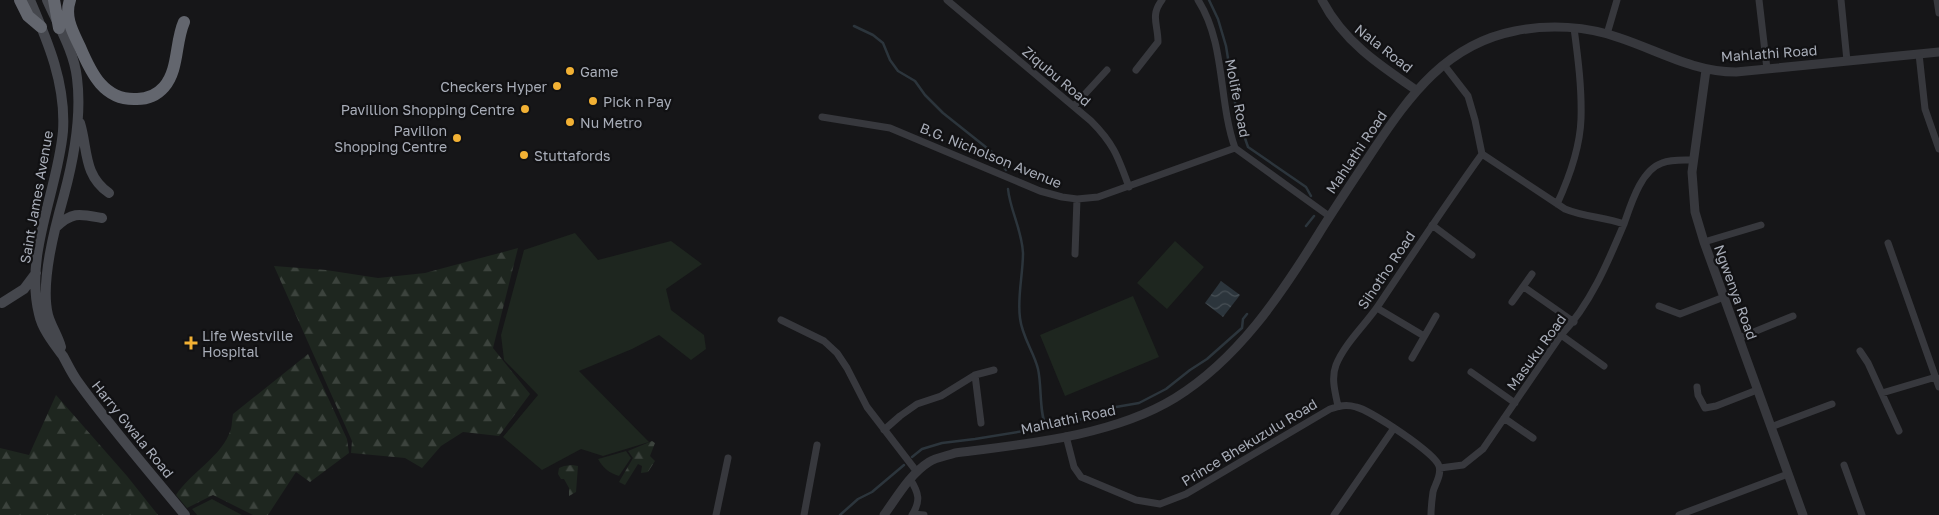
<svg xmlns="http://www.w3.org/2000/svg" width="1939" height="515" font-family="'Golos Text',sans-serif">
  <defs>
    <pattern id="forest-firs" width="22" height="20" patternUnits="userSpaceOnUse" patternTransform="scale(1.25)"><rect width="22" height="20" fill="#1e261f"/><path d="M5 1l3.5 6h-7zM16 11l3.5 6h-7z" fill="#3c433d"/></pattern>
    <pattern id="water-waves" width="16" height="10" patternUnits="userSpaceOnUse" patternTransform="scale(1.25)"><rect width="16" height="10" fill="#2c353c"/><path d="M0 5q4-4 8 0t8 0" fill="none" stroke="#485056"/></pattern>
  </defs>
  <rect width="100%" height="100%" fill="#161618"/>
  <path fill="#1e261f" d="M 575,233 L 598,260 L 671,241 L 702,264 L 666,289 L 671,310 L 704,335 L 706,349 L 691,360 L 659,335 L 632,349 L 579,371 L 649,442 L 603,456 L 581,449 L 542,470 L 503,437 L 538,395 L 504,360 L 501,335 L 524,250 Z
    M 1175,241 L 1204,267 L 1167,309 L 1137,283 Z
    M 1133,296 L 1159,357 L 1065,396 L 1040,335 Z
    M 626,451 L 631,458 L 619,476 C 609,473 603,468 598,459 Z
    M 212,499 L 242,515 L 197,515 L 192,509 Z"/>
  <path fill="url(#forest-firs)" d="M 518,248 L 493,348 L 530,394 L 499,436 L 463,432 L 441,446 L 422,468 L 405,458 L 351,453 L 352,441 L 274,266 L 326,270 L 378,278 L 425,273 Z
    M 308,354 L 347,439 L 349,453 L 310,482 L 296,472 L 268,515 L 253,515 L 213,495 L 187,508 L 176,495 C 192,471 222,457 231,429 C 232,425 232,419 233,414 Z
    M 56,395 L 127,476 L 158,515 L 0,515 L 0,448 L 29,455 Z
    M 652,441 L 655,443 L 650,456 L 655,461 L 648,472 L 641,473 L 642,466 L 638,464 L 625,485 L 619,482 L 633,458 L 628,451 Z
    M 564,466 L 572,465 L 578,466 L 576,492 L 569,496 L 569,488 L 564,479 L 561,479 L 558,474 L 559,468 Z"/>
  <path fill="url(#water-waves)" d="M 1221,281 L 1240,295 L 1223,317 L 1205,303 Z"/>
  <g fill="none" stroke-linecap="round" stroke-linejoin="round">
    <path stroke="#2c353c" stroke-width="2.5" d="M 1209,0 L 1218,19 L 1226,46 L 1237,115 L 1248,147 L 1306,187 L 1311,196
      M 854,26 L 873,35 L 883,43 L 890,60 L 898,71 L 915,81 L 925,95 L 943,113 L 992,152 L 1006,170
      M 1008,189 C 1010,210 1022,230 1023,253 C 1023,275 1017,297 1020,318 C 1022,337 1034,352 1038,369 C 1042,386 1039,413 1046,426
      M 1306,226 L 1314,216
      M 912,457 L 922,449 L 942,443 L 975,439 L 1042,428 L 1046,426 L 1064,425 L 1116,407 L 1139,403 L 1166,389 L 1190,370 L 1207,359 L 1242,328 L 1243,319 L 1247,314
      M 840,515 L 858,499 L 872,492 L 904,465"/>
    <path stroke="#37383d" stroke-width="7" d="M 947,0 L 1091,121 C 1114,144 1118,157 1129,187
      M 1198,0 C 1226,44 1218,100 1235,148 L 1329,216
      M 1759,0 L 1767,69
      M 1841,0 L 1847,61
      M 1937,0 L 1939,13
      M 1607,34 L 1617,0
      M 1919,54 L 1925,109 L 1939,149
      M 1444,65 L 1468,96 L 1475,120 L 1482,154 L 1565,209 C 1584,217 1604,217 1624,224 C 1631,204 1641,170 1662,163 C 1672,159 1683,160 1693,160
      M 1136,70 L 1158,42 C 1158,24 1150,16 1162,0
      M 1074,106 L 1107,70
      M 822,117 L 890,128 L 1040,191 L 1062,197 L 1077,199 L 1098,197 L 1235,148
      M 1557,204 C 1569,178 1580,149 1581,119 C 1582,89 1578,58 1574,28
      M 1432,225 L 1472,255
      M 1704,242 L 1761,225
      M 1888,243 L 1939,387
      M 1075,254 L 1077,199
      M 1524,287 L 1574,322
      M 1512,302 L 1532,274
      M 1659,306 L 1680,314 L 1724,297
      M 1377,308 L 1424,336
      M 781,320 L 824,341 L 837,353 L 847,368 L 867,407 L 917,472
      M 1561,335 L 1604,366
      M 1739,338 L 1793,316
      M 1860,351 L 1868,363 L 1899,431
      M 1412,358 L 1436,316
      M 1471,372 L 1515,403
      M 975,375 L 981,423
      M 1697,387 L 1698,395 L 1705,408 L 1716,406 L 1757,390
      M 1882,393 L 1936,377
      M 1338,406 C 1335,392 1331,378 1336,365 C 1345,343 1365,325 1378,306 C 1412,255 1446,204 1482,154
      M 1504,418 L 1533,438
      M 1771,427 L 1832,404
      M 884,430 L 900,416 L 917,404 L 941,396 L 975,375 L 994,370
      M 1066,436 L 1074,467 L 1081,477 L 1136,500 L 1160,504 L 1186,494 L 1330,409 C 1339,406 1346,404 1356,407 C 1370,410 1435,453 1439,466 C 1442,475 1435,484 1433,492 C 1432,499 1431,507 1431,515
      M 1844,465 L 1862,515
      M 1440,468 L 1463,465 L 1483,449 L 1561,335 C 1590,305 1608,262 1624,224
      M 910,479 C 919,493 921,501 912,515
      M 913,514 L 924,515
      M 716,515 L 728,458
      M 804,515 L 817,445
      M 1334,515 L 1394,428
      M 1679,515 L 1788,474"/>
    <path stroke="#37383d" stroke-width="9" d="M 1322,0 C 1343,41 1379,65 1416,90
      M 1706,70 L 1692,172 L 1695,212 L 1704,242 L 1803,515
      M 884,515 C 897,497 910,474 929,462 C 937,457 947,456 955,453 C 1026,444 1113,436 1175,398 C 1238,359 1280,296 1318,235 C 1336,206 1355,178 1374,149 C 1410,95 1447,44 1515,31 C 1549,24 1587,26 1620,38 C 1659,51 1694,72 1736,72 L 1939,52"/>
    <path stroke="#45474d" stroke-width="10" d="M 30,0 C 48,42 66,84 63,131 C 58,190 24,254 39,314 C 42,329 54,344 63,356 C 68,365 72,374 78,382 C 111,428 149,471 185,515
      M 47,0 C 58,25 74,51 77,78 C 82,117 74,158 64,195 C 55,227 40,283 48,315 C 51,326 58,336 61,347
      M 80,123 C 88,149 83,175 109,193
      M 56,227 C 73,211 80,214 102,218
      M 2,303 L 24,289 L 36,273"/>
    <path stroke="#63666e" stroke-width="12" d="M 20,0 L 28,16 L 41,27
      M 54,0 L 59,28
      M 70,0 C 64,17 73,32 80,47 C 91,73 104,101 137,99 C 147,99 157,95 164,87 C 179,70 175,42 184,22"/>
  </g>
  <g fill="#f2b134" stroke="#111113" stroke-width="2">
    <circle cx="570" cy="71" r="5"/>
    <circle cx="557" cy="86" r="5"/>
    <circle cx="593" cy="101" r="5"/>
    <circle cx="525" cy="109" r="5"/>
    <circle cx="570" cy="122" r="5"/>
    <circle cx="457" cy="138" r="5"/>
    <circle cx="524" cy="155" r="5"/>
    <path d="M188.5 335.5h5v5h5v5h-5v5h-5v-5h-5v-5h5z"/>
  </g>
  <g text-anchor="middle" dominant-baseline="central" stroke-width="4.5" stroke-linejoin="round" paint-order="stroke">
    <g font-size="14" fill="#a8adb8" stroke="#111113">
      <text transform="translate(1384 48) rotate(38)">Nala Road</text>
      <text transform="translate(1769 53) rotate(-4)">Mahlathi Road</text>
      <text transform="translate(1057 76) rotate(40)">Ziqubu Road</text>
      <text transform="translate(1238 98) rotate(79)">Molife Road</text>
      <text transform="translate(1356 152) rotate(-56)">Mahlathi Road</text>
      <text transform="translate(991 155) rotate(22)">B.G. Nicholson Avenue</text>
      <text transform="translate(36 197) rotate(-80)">Saint James Avenue</text>
      <text transform="translate(1386 270) rotate(-56)">Sihotho Road</text>
      <text transform="translate(1736 292) rotate(70)">Ngwenya Road</text>
      <text transform="translate(1536 352) rotate(-54)">Masuku Road</text>
      <text transform="translate(1068 419) rotate(-12)">Mahlathi Road</text>
      <text transform="translate(133 429) rotate(51)">Harry Gwala Road</text>
      <text transform="translate(1249 442) rotate(-31)">Prince Bhekuzulu Road</text>
    </g>
    <g font-size="14" fill="#a8adb8" stroke="#111113" text-anchor="start">
      <text x="580" y="71">Game</text>
      <text x="547" y="86" text-anchor="end">Checkers Hyper</text>
      <text x="603" y="101">Pick n Pay</text>
      <text x="515" y="109" text-anchor="end">Pavillion Shopping Centre</text>
      <text x="580" y="122">Nu Metro</text>
      <text x="447" y="130" text-anchor="end">Pavilion<tspan x="447" dy="16">Shopping Centre</tspan></text>
      <text x="534" y="155">Stuttafords</text>
      <text x="202" y="335">Life Westville<tspan x="202" dy="16">Hospital</tspan></text>
    </g>
  </g>
</svg>
